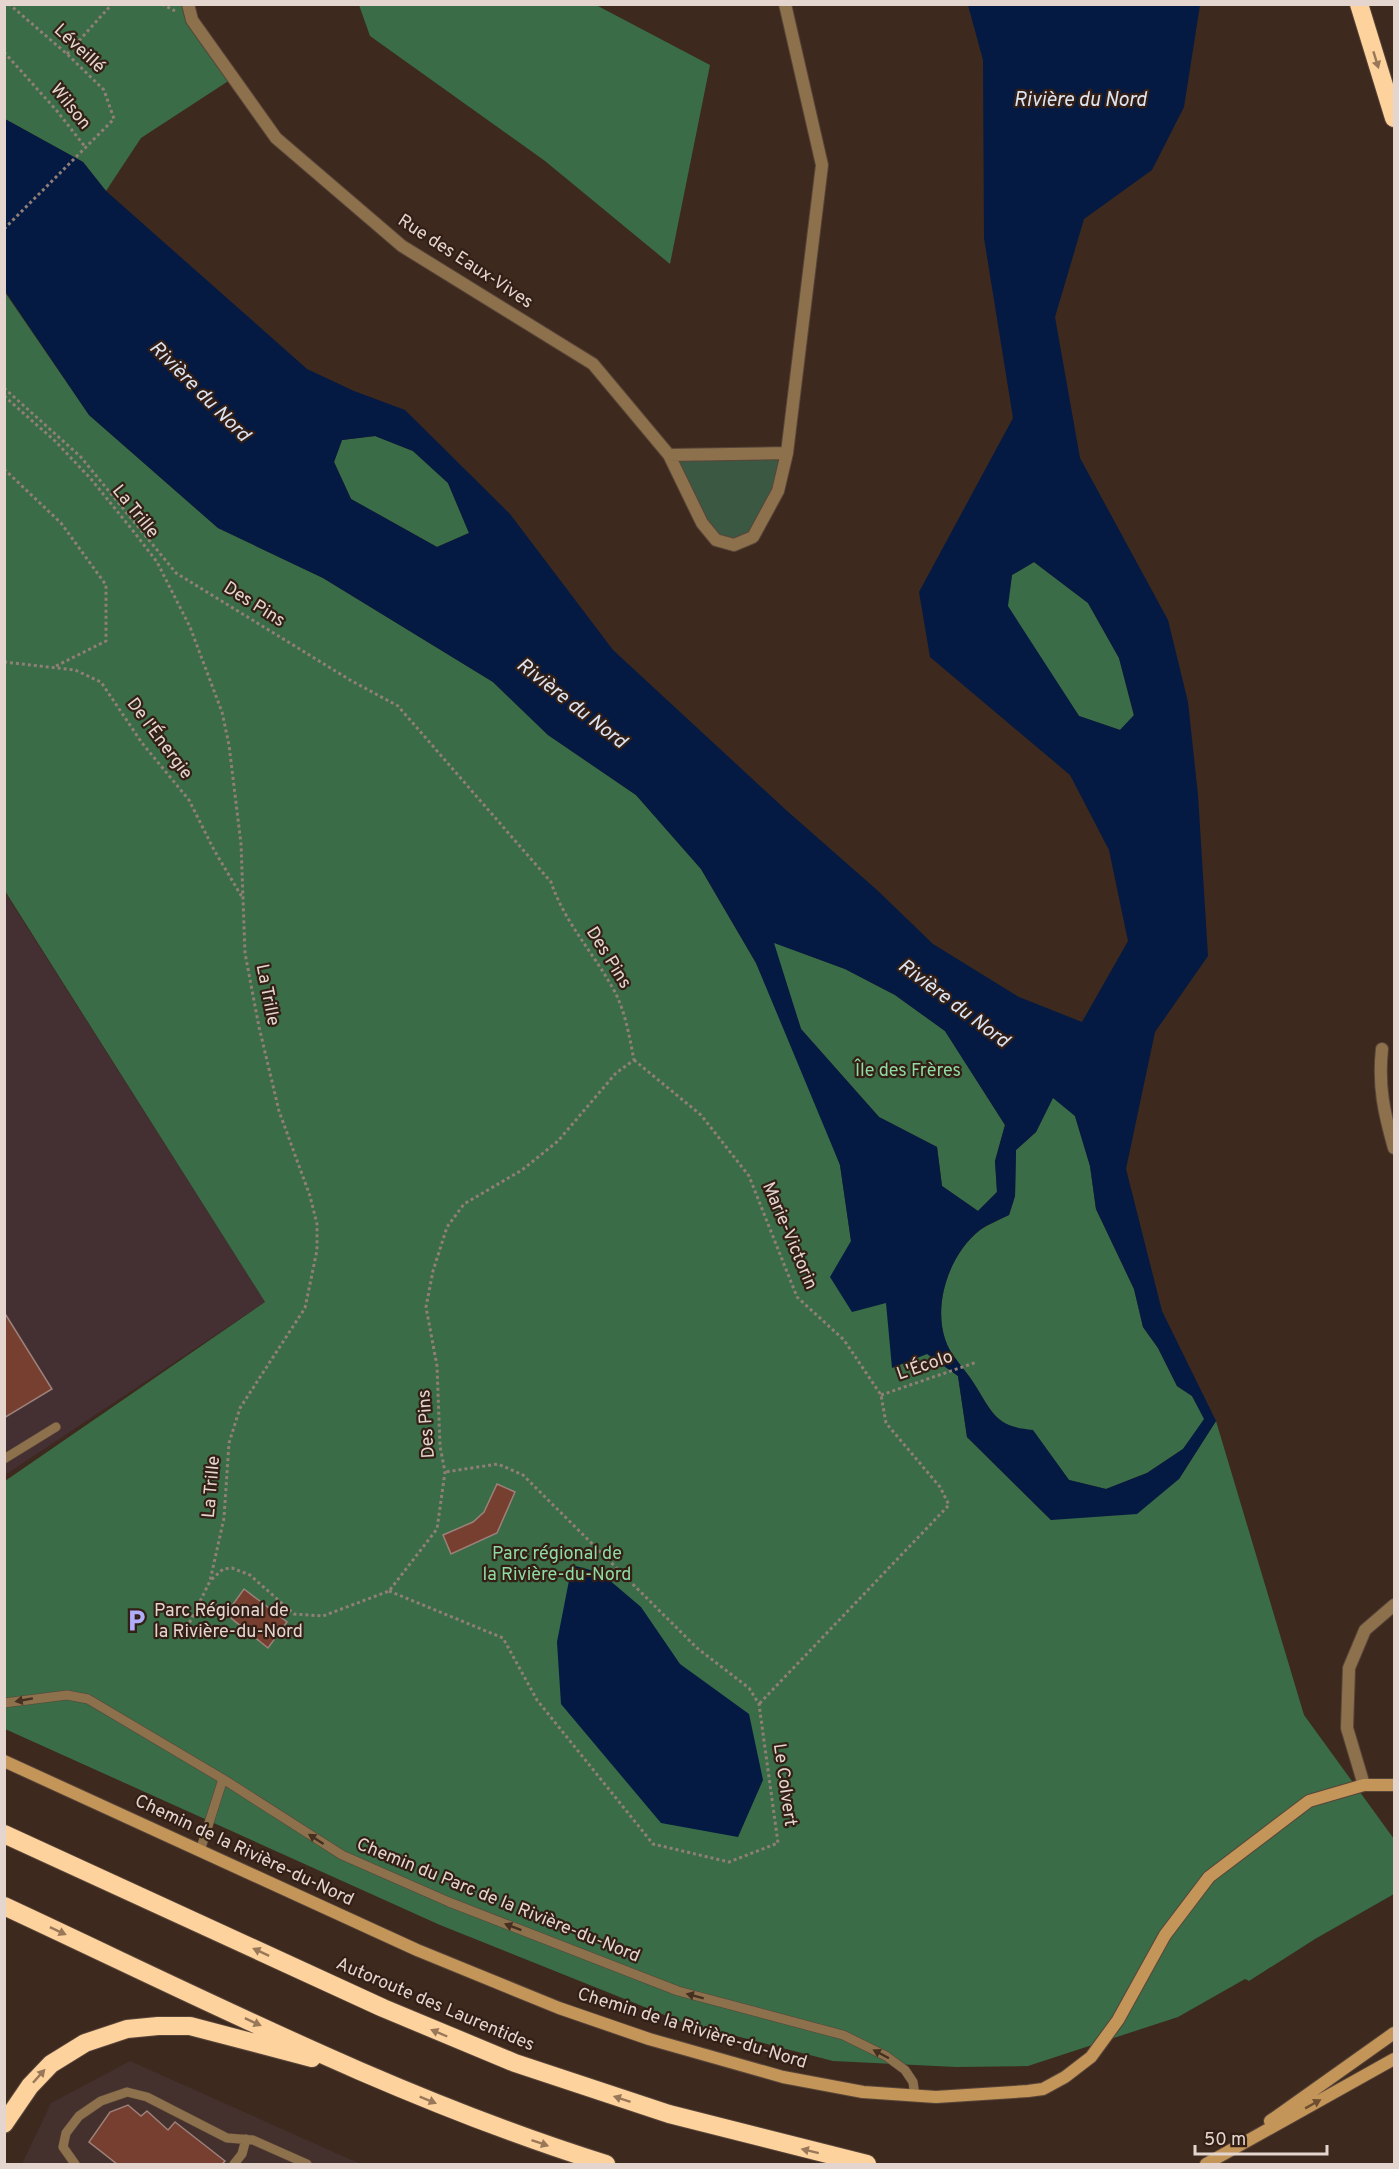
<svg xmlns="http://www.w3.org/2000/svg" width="1399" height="2169" font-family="Overpass,sans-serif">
  <rect width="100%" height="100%" fill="#3d291e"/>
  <path fill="#44302d" d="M 130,2061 L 347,2158 L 362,2164 L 22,2164 L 51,2103 Z"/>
  <path fill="#443033" d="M 4,891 L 265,1302 L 5,1475 L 4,1475 Z"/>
  <path fill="#3a5842" d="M 787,453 L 778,491 L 753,537 L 734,545 L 716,540 L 669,455 Z"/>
  <path fill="#396c47" d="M 5,5 L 188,5 L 233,78 L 141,138 L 106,191 L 83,162 L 5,119 Z
    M 359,5 L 596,5 L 710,65 L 670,264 L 545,161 L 370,36 Z
    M 4,291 L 89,415 L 218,528 L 323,578 L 493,682 L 548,735 L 636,795 L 701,869 L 756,963 L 818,1107 L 840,1165 L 851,1241 L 886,1303 L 928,1354 L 958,1376 L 967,1437 L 1051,1520 L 1179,1479 L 1216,1421 L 1304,1715 L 1394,1839 L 1394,1894 L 1315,1939 L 1249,1981 L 1245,1979 L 1178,2017 L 1028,2066 L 956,2067 L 833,2061 L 682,2022 L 440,1925 L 5,1729 L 5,1481 L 265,1302 L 5,891 Z
    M 375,436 L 413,451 L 448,483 L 469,533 L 437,547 L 351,499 L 334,462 L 342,440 Z
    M 1034,562 L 1088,603 L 1119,658 L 1134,716 L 1120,730 L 1079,716 L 1007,606 L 1012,575 Z
    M 773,942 L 845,969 L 895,995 L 945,1031 L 1005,1125 L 995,1161 L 997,1192 L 978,1211 L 942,1186 L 937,1147 L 879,1117 L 801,1029 Z
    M 1053,1097 L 1075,1116 L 1090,1166 L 1096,1209 L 1134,1289 L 1143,1327 L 1158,1348 L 1177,1386 L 1192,1396 L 1205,1419 L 1183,1449 L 1147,1473 L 1106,1489 L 1069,1480 L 1033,1431 C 994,1427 992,1411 973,1382 C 965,1369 949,1354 945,1339 C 933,1303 950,1253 980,1230 C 989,1224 999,1220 1009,1215 L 1015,1196 L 1016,1150 L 1036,1132 Z"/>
  <path fill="#041a42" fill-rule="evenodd" d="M 968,5 L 1200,5 L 1184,107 L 1152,170 L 1084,219 L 1055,317 L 1080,458 L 1168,620 L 1188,702 L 1198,795 L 1208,956 L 1155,1032 L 1126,1169 L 1162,1311 L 1216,1421 L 1179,1479 L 1137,1514 L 1051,1520 L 967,1437 L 958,1376 L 927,1354 L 892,1368 L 886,1303 L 852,1312 L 830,1277 L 851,1241 L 840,1165 L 756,963 L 701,869 L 636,795 L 548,735 L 493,682 L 323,578 L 218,528 L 89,415 L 5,291 L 5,119 L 83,162 L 106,191 L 307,369 L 354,391 L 405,410 L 510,514 L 613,650 L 786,810 L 877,890 L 933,944 L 1019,997 L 1082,1022 L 1128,941 L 1109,850 L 1070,775 L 930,657 L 919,592 L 1013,418 L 984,238 L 983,60 ZM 375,436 L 413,451 L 448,483 L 469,533 L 437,547 L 351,499 L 334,462 L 342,440 ZM 1034,562 L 1088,603 L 1119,658 L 1134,715 L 1120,730 L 1079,716 L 1008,606 L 1012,575 ZM 774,943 L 845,969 L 895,995 L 945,1031 L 1005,1125 L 995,1161 L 997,1192 L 978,1211 L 942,1186 L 937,1147 L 879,1117 L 801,1029 ZM 1053,1098 L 1075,1116 L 1090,1166 L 1096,1209 L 1134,1289 L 1143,1327 L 1158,1348 L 1177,1386 L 1192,1396 L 1204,1419 L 1183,1449 L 1147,1473 L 1106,1489 L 1069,1480 L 1033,1430 C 994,1427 992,1411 973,1382 C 965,1369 949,1354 945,1339 C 933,1303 950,1253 980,1230 C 988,1224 999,1220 1009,1215 L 1015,1196 L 1016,1150 L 1036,1132 Z
    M 572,1565 L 601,1573 L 641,1607 L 680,1664 L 749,1714 L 763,1780 L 738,1837 L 661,1823 L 561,1704 L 557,1642 Z"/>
  <path fill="#763f30" stroke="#9d817a" stroke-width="1.5" d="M 4,1312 L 52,1389 L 4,1418 Z
    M 497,1484 L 515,1492 L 497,1533 L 451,1554 L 443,1535 L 473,1522 L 484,1512 Z
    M 244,1589 L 287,1622 L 268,1648 L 226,1614 Z
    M 128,2105 L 141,2116 L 147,2111 L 168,2130 L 175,2122 L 225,2161 L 222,2164 L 117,2164 L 89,2142 L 110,2112 Z"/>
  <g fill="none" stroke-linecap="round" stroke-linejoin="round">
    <defs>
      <path id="lane" d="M 4,1459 L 56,1427
        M 4,1703 L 67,1695 L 88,1699 L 223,1779 L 342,1855 L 449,1902 L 678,1991 L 843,2035 L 886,2056 L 905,2070 L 913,2082 L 915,2096
        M 200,1851 L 223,1779
        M 75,2164 L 63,2147 L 66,2133 L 79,2116 L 101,2101 L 127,2092 L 147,2097 L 227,2138 L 253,2140 L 307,2164
        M 234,2164 L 242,2154 L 246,2139"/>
      <path id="street" d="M 188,4 L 192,20 L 276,138 L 402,246 L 593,364 L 669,455 L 787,453 L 822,165 L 785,4
        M 669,455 L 702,523 L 716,540 L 734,545 L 753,537 L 778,491 L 787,453
        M 1382,1049 C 1378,1086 1384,1113 1394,1148
        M 1364,1785 L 1347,1728 L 1349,1668 L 1365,1630 L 1394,1605"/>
      <path id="secondary" d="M 4,1761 L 417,1950 L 559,2008 L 649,2039 L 783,2077 L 863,2092 L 936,2097 L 1028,2091 L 1043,2089 L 1065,2077 L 1091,2057 L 1118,2020 L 1165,1935 L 1209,1877 L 1309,1801 L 1364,1785 L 1394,1785
        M 1270,2121 L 1394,2033
        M 1206,2164 L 1394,2059"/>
      <path id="highway" d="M 1359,4 L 1394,118
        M 4,1834 L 383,2008 L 515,2063 L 669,2114 L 867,2164
        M 4,1906 C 202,1998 398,2099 606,2164
        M 4,2124 L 30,2086 L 51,2064 L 85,2043 L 127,2029 L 158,2026 L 190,2026 L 312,2058"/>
    </defs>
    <use href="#lane" stroke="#58453a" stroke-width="10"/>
    <use href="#street" stroke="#58453a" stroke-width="14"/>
    <use href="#secondary" stroke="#58453a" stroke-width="14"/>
    <use href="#highway" stroke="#58453a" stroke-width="20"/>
    <path stroke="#907f76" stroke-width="3" stroke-dasharray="3 3" stroke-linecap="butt" d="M 162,4 L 175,11
      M 4,52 L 57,111 L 86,148
      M 67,54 L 112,4
      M 4,229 L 114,119 L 104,90 L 67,54 L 9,4
      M 4,388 L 80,456 L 176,573 L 350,680 L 398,706 L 551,882 C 564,921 591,950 611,985 C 625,1008 629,1035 634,1060 L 616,1073 L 558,1141 L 522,1170 L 464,1204 L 447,1227 L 433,1271 L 426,1307 L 437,1366 L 440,1446 L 445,1472 L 437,1529 L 389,1591 L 323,1616 L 294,1614 L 250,1575 L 232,1568 L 223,1569 L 210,1581
      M 4,396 L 55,441 L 91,479 L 134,532 L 157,562 L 190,627 L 222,712 L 229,745 L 241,844 L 245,953 L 259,1027 L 279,1111 L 310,1196 L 317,1224 L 317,1250 L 305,1308 L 240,1408 L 229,1443 L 224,1518 L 210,1581 L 183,1636
      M 4,469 L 61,523 L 106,585 L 106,641 L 54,667
      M 4,662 L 75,670 L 101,682 L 142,743 L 189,800 L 214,850 L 242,897
      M 634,1060 L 701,1115 L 749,1176 L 797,1297 L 844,1340 L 881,1395 L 886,1423 L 940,1487 L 949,1505 L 759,1704
      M 881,1395 L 977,1362
      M 389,1591 L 503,1638 L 537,1700 L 653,1844 L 729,1862 L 778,1843 L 759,1704 L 749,1688 L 697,1648 L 523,1475 L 498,1464 L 445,1472"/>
    <use href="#lane" stroke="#8d714c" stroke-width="9"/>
    <use href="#street" stroke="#8d714c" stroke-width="12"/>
    <use href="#secondary" stroke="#c39558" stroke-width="12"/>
    <use href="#highway" stroke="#fdd29c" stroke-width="18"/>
  </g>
  <defs><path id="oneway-solid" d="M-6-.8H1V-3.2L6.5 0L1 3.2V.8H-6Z" transform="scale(1.5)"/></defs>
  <g fill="#987858">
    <use href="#oneway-solid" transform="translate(1376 60) rotate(73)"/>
    <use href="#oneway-solid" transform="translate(58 1931) rotate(25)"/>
    <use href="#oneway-solid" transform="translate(261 1952) rotate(-155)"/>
    <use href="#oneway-solid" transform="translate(253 2022) rotate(25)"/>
    <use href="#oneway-solid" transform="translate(439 2033) rotate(-157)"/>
    <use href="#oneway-solid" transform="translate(39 2076) rotate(-48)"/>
    <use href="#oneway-solid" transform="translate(622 2099) rotate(-162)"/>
    <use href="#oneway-solid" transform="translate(428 2100) rotate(22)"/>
    <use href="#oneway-solid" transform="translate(540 2143) rotate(19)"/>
    <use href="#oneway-solid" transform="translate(810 2151) rotate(-166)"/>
  </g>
  <g fill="#452f20">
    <use href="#oneway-solid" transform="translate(24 1700) rotate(170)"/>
    <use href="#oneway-solid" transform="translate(316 1839) rotate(-147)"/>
    <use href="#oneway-solid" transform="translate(513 1927) rotate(-159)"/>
    <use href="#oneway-solid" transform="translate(695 1996) rotate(-165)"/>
    <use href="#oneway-solid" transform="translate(881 2054) rotate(-152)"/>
  </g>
  <use fill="#6d4e30" href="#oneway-solid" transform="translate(1313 2104) rotate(-29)"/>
  <defs>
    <symbol id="parking-bare" viewBox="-9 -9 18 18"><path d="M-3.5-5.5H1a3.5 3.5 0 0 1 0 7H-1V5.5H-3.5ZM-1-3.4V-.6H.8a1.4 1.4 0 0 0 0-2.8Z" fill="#b0aefa" stroke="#331f15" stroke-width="2.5" paint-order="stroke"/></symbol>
  </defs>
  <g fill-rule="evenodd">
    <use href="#parking-bare" x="120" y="1604" width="33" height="33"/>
  </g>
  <g text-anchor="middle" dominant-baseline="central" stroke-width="4.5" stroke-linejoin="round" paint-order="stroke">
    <g font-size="18" fill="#e4d6cf" stroke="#331f15">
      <text transform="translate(79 49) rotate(43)">Léveillé</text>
      <text transform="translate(70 107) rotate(51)">Wilson</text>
      <text transform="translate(465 262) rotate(33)">Rue des Eaux-Vives</text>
      <text transform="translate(135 512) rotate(51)">La Trille</text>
      <text transform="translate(254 605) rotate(32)">Des Pins</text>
      <text transform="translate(159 739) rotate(53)">De l'Énergie</text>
      <text transform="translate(608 958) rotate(58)">Des Pins</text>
      <text transform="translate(267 995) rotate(79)">La Trille</text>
      <text transform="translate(789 1236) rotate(67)">Marie-Victorin</text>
      <text transform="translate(925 1366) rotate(-19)">L'Écolo</text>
      <text transform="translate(427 1424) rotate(-94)">Des Pins</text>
      <text transform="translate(212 1487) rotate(-85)">La Trille</text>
      <text transform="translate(784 1785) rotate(82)">Le Colvert</text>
      <text transform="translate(244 1851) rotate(25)">Chemin de la Rivière-du-Nord</text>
      <text transform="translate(498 1901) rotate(22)">Chemin du Parc de la Rivière-du-Nord</text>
      <text transform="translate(435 2005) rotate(23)">Autoroute des Laurentides</text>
      <text transform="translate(692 2029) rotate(17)">Chemin de la Rivière-du-Nord</text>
    </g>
    <g font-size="18" fill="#8fdba2" stroke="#331f15">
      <text x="908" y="1071">Île des Frères</text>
      <text x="557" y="1554">Parc régional de<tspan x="557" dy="21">la Rivière-du-Nord</tspan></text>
    </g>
    <g font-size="18" fill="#e4d6cf" stroke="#331f15" text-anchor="start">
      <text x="154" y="1611">Parc Régional de<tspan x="154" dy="21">la Rivière-du-Nord</tspan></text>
    </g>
    <g font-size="20" font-style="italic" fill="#dbe4f3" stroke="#331f15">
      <text x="1080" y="101">Rivière du Nord</text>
      <text transform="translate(199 392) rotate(45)">Rivière du Nord</text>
      <text transform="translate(571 704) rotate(38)">Rivière du Nord</text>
      <text transform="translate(953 1004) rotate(37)">Rivière du Nord</text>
    </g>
  </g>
  <rect width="1399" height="2169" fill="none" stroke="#e4d6cf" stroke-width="12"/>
  <path d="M1195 2145v9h132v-9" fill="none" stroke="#e4d6cf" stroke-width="3"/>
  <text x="1204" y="2145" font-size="18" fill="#e4d6cf" stroke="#331f15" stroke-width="4.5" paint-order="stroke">50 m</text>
</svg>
